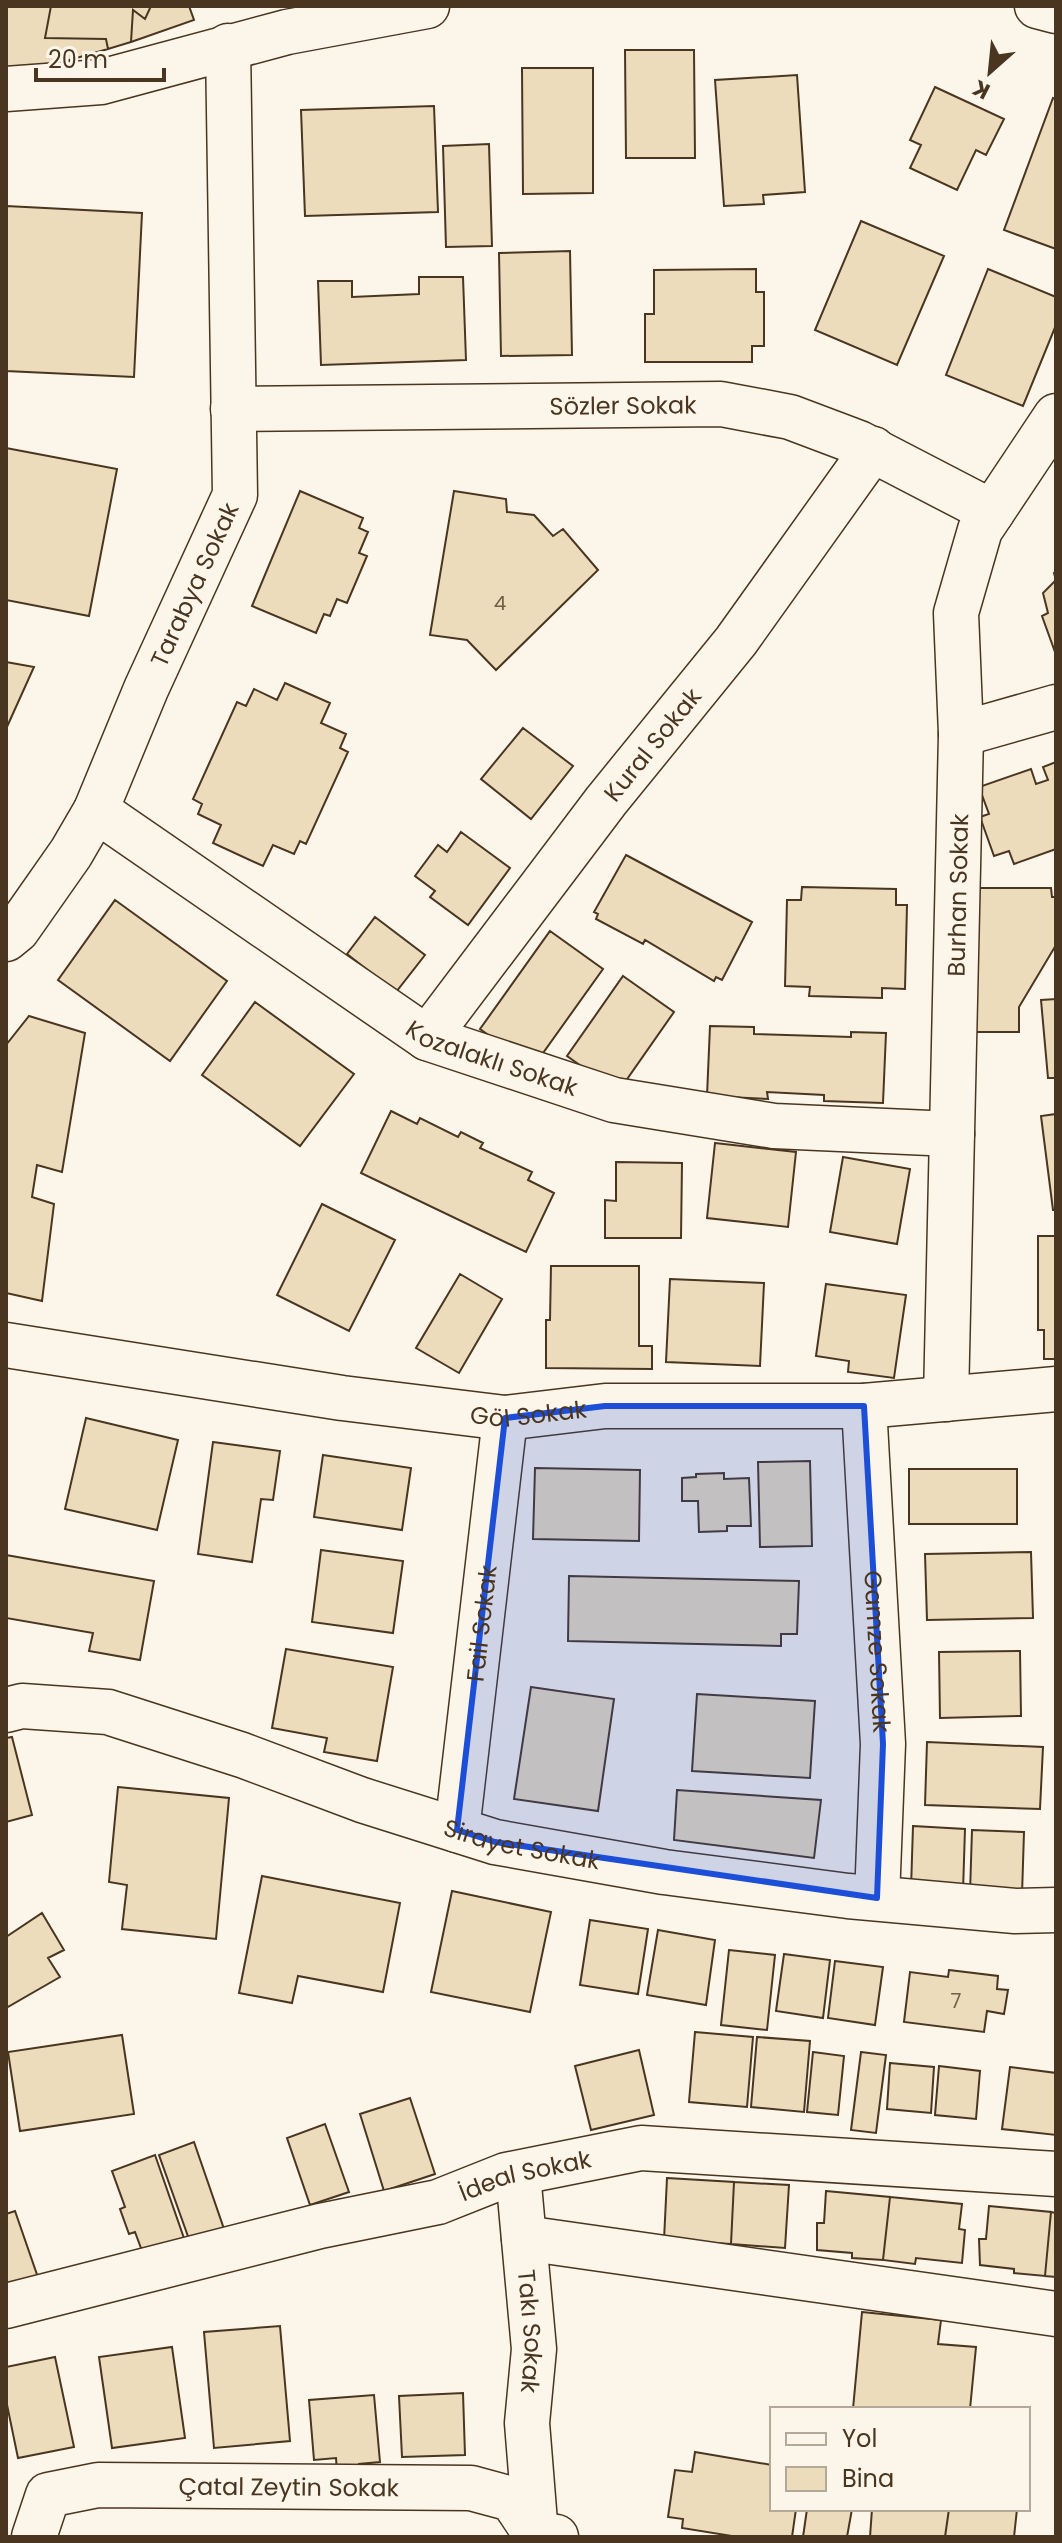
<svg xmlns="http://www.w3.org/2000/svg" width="1062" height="2543" font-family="Poppins,sans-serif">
  <rect width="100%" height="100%" fill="#fbf6e9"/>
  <path fill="#ecdcbc" stroke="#4a3520" stroke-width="2" d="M 6,6 L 51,6 L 45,38 L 106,39 L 108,49 L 59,63 L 6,72 Z
    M 51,6 L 151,6 L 145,19 L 133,10 L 131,42 L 108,49 L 106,39 L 45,38 Z
    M 151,6 L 189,6 L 194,20 L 131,42 L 133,10 L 145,19 Z
    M 625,50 L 694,50 L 695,158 L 626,158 Z
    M 522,68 L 593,68 L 593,193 L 523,194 Z
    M 797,75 L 805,192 L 763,195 L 764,204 L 724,206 L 715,80 Z
    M 935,87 L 1004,119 L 986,155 L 976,150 L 957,190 L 910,168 L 921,145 L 910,140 Z
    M 1053,98 L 1056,99 L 1056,249 L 1004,230 Z
    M 434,106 L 438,212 L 305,216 L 301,110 Z
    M 489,144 L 492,246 L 446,247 L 443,146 Z
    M 6,206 L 142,213 L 134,377 L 6,371 Z
    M 861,221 L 944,256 L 897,365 L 815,330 Z
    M 570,251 L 572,355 L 501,356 L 499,253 Z
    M 756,269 L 756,292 L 764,292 L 764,346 L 752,346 L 752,362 L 645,362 L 645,314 L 654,314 L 654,270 Z
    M 988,269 L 1056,297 L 1056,325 L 1023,406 L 946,375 Z
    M 419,277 L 463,277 L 466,360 L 321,365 L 318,281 L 352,281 L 352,297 L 419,294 Z
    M 6,448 L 117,469 L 89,616 L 6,600 Z
    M 300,491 L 363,518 L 359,528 L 368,532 L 359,553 L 367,556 L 347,603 L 337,599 L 330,616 L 324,614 L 316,633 L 252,606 Z
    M 454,491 L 506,499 L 507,512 L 534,515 L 553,536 L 563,529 L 598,570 L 496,670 L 467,640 L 430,635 Z
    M 1056,572 L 1056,652 L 1055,652 L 1042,616 L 1048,613 L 1043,593 L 1056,580 L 1054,573 Z
    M 6,662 L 34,667 L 6,729 Z
    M 285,683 L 330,703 L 321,723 L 346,734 L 340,748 L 348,752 L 306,844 L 300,841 L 294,854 L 273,845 L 263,866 L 213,843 L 221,825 L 198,814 L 202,804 L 193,799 L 237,702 L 246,706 L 254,689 L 277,700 Z
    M 523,728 L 573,766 L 531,819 L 481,779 Z
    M 1056,762 L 1056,849 L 1014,864 L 1009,851 L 994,856 L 980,817 L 989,814 L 979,787 L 1031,769 L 1036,784 L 1048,780 L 1043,767 Z
    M 461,832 L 510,868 L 468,925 L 430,897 L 435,891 L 415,876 L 438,845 L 447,852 Z
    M 626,855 L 752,922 L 722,980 L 716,977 L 714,981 L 645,940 L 643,944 L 596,919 L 598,914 L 594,912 Z
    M 802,887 L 896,889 L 896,905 L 907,905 L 905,989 L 882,988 L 882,998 L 809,996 L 810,987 L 785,986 L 787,900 L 801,900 Z
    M 975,888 L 1051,888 L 1052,897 L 1056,897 L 1056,945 L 1019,1007 L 1019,1032 L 976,1032 Z
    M 115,900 L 227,981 L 170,1061 L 58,980 Z
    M 375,917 L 425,955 L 396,992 L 347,954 Z
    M 550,931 L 603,969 L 533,1067 L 480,1029 Z
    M 623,976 L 674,1012 L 618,1092 L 567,1056 Z
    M 1056,999 L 1056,1078 L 1048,1078 L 1041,1000 Z
    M 255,1002 L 354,1074 L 300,1146 L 202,1075 Z
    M 29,1016 L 85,1033 L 62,1172 L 37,1165 L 32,1197 L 54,1204 L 42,1301 L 6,1293 L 6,1045 Z
    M 710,1026 L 754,1027 L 754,1034 L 851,1037 L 851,1032 L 886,1033 L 883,1103 L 824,1101 L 824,1095 L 767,1092 L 768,1099 L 707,1096 Z
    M 391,1111 L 417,1124 L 420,1118 L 458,1137 L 461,1132 L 483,1143 L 480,1148 L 532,1172 L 528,1180 L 554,1193 L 526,1252 L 361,1173 Z
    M 1056,1114 L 1056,1210 L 1053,1210 L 1041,1116 Z
    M 715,1143 L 796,1152 L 788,1227 L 707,1218 Z
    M 843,1157 L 910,1169 L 897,1244 L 830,1232 Z
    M 616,1162 L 682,1163 L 681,1238 L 605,1238 L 605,1200 L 616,1201 Z
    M 322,1204 L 395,1240 L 349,1331 L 277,1295 Z
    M 1038,1236 L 1056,1236 L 1056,1359 L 1044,1359 L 1044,1330 L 1038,1330 Z
    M 551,1266 L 639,1266 L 639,1346 L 652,1346 L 652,1369 L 546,1368 L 546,1320 L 550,1320 Z
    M 460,1274 L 502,1299 L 459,1373 L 416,1348 Z
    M 670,1279 L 764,1283 L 760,1366 L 666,1362 Z
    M 826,1284 L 906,1295 L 894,1378 L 848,1372 L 849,1361 L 816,1356 Z
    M 86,1418 L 178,1440 L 157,1530 L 65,1509 Z
    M 213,1442 L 280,1451 L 273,1500 L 261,1499 L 252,1562 L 198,1554 Z
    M 323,1455 L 411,1468 L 402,1530 L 314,1517 Z
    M 810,1461 L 812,1546 L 760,1547 L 758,1462 Z
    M 535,1468 L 640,1470 L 639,1541 L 533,1539 Z
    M 909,1469 L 1017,1469 L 1017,1524 L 909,1524 Z
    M 724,1473 L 724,1479 L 749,1478 L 751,1526 L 727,1526 L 727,1531 L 699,1532 L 698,1501 L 682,1501 L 682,1478 L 696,1477 L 696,1474 Z
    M 321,1550 L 403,1561 L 393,1633 L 312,1622 Z
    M 1031,1552 L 1033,1618 L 927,1620 L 925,1554 Z
    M 6,1555 L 154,1581 L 140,1660 L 89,1651 L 93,1633 L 6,1618 Z
    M 569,1576 L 799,1581 L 797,1634 L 781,1634 L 781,1646 L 568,1641 Z
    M 286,1649 L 393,1667 L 377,1761 L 324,1752 L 327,1738 L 272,1728 Z
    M 1020,1651 L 1021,1716 L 940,1718 L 939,1652 Z
    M 531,1687 L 614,1699 L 598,1811 L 514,1799 Z
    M 697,1694 L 815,1701 L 810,1778 L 692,1771 Z
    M 12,1737 L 32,1815 L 6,1822 L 6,1738 Z
    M 927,1742 L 1043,1747 L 1040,1809 L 925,1805 Z
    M 118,1787 L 229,1798 L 216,1939 L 122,1929 L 127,1885 L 109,1882 Z
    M 677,1790 L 821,1800 L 814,1858 L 674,1840 Z
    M 913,1826 L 965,1829 L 963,1891 L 911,1889 Z
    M 972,1830 L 1024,1832 L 1022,1895 L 970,1893 Z
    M 262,1876 L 400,1903 L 383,1992 L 298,1976 L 292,2003 L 239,1993 Z
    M 452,1891 L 551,1912 L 530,2012 L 431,1992 Z
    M 42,1913 L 64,1950 L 48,1958 L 60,1977 L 6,2008 L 6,1937 Z
    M 590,1920 L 648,1929 L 638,1994 L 580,1985 Z
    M 658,1930 L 715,1940 L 706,2005 L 647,1995 Z
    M 729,1950 L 775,1955 L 767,2030 L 721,2025 Z
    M 784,1954 L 830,1960 L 823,2018 L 776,2011 Z
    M 835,1961 L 883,1967 L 875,2025 L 828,2018 Z
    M 949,1970 L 998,1976 L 997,1989 L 1008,1990 L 1004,2014 L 987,2011 L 984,2032 L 904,2022 L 910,1972 L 948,1977 Z
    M 695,2032 L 753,2037 L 747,2107 L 689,2102 Z
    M 122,2035 L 134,2114 L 20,2131 L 8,2052 Z
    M 757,2037 L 810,2041 L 804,2112 L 751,2107 Z
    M 639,2050 L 654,2115 L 591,2130 L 575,2066 Z
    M 813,2052 L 844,2056 L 838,2115 L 807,2112 Z
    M 861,2052 L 886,2055 L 876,2133 L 851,2130 Z
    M 890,2063 L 934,2067 L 931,2113 L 887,2109 Z
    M 939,2066 L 980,2071 L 976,2119 L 935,2115 Z
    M 1010,2067 L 1056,2073 L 1056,2135 L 1002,2129 Z
    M 410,2098 L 435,2174 L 384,2191 L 360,2114 Z
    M 325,2124 L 349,2192 L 310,2205 L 287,2138 Z
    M 194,2142 L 224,2229 L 190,2242 L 159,2155 Z
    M 155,2155 L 186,2244 L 145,2259 L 135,2232 L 129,2234 L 120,2209 L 125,2207 L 112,2171 Z
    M 667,2178 L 734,2182 L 731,2244 L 664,2240 Z
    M 734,2182 L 789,2185 L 785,2248 L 731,2244 Z
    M 826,2191 L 890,2197 L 883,2260 L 852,2258 L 852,2253 L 817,2250 L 817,2223 L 824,2223 Z
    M 890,2197 L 962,2204 L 959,2229 L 965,2230 L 962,2263 L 916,2258 L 915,2264 L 883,2260 Z
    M 989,2206 L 1051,2212 L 1045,2276 L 1014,2273 L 1014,2269 L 980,2265 L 979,2239 L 986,2239 Z
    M 15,2211 L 42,2289 L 6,2301 L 6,2214 Z
    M 1051,2212 L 1056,2213 L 1056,2277 L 1045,2276 Z
    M 862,2312 L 941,2320 L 938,2344 L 976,2347 L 970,2409 L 853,2409 Z
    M 280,2326 L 290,2441 L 214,2448 L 204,2332 Z
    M 172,2347 L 185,2438 L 112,2448 L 99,2357 Z
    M 55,2357 L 74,2447 L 18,2458 L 6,2400 L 6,2367 Z
    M 463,2393 L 465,2455 L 402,2457 L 399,2396 Z
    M 374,2395 L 380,2462 L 359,2464 L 359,2471 L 337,2472 L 336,2458 L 314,2460 L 309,2400 Z
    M 695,2452 L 772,2465 L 772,2509 L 796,2509 L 792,2537 L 738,2537 L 682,2528 L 683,2519 L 668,2517 L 675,2470 L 692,2472 Z
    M 807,2509 L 852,2509 L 847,2537 L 803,2537 Z
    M 872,2509 L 949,2509 L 945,2537 L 870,2537 Z
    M 949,2509 L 1017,2509 L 1014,2537 L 945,2537 Z"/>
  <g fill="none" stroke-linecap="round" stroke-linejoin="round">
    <defs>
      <g id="minor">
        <path d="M 1037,6 L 1056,11"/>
        <path d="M 6,89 L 101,82 L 287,32 L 427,6"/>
        <path id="s1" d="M 233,409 L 721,404 L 790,417 L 859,443 L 992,512"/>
        <path d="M 961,734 L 1056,707"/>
        <path id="s2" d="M 96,810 L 427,1038 L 614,1100 L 774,1126 L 952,1134"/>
        <path id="s3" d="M 6,939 L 17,930 L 71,853 L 96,810 L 146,689 L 235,495 L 228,46"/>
        <path id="s4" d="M 427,1038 L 606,801 L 736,641 L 873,449"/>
        <path id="s5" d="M 6,1345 L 342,1398 L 505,1418 L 605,1406 L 864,1406 L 1056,1389"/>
        <path id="s6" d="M 946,1399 L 961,734 L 956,613 L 980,530 L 1056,416"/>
        <path id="s7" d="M 864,1406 L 883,1744 L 877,1898"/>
        <path id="s8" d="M 6,1710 L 22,1706 L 108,1712 L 242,1755 L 362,1800 L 495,1842 L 664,1872 L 848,1896 L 1015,1911 L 1056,1910"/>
        <path id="s9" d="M 457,1830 L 505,1418"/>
        <path id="s10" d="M 518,2174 L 534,2349 L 527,2423 L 536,2535"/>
        <path d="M 524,2238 L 1056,2314"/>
        <path id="s11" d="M 6,2306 L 320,2226 L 438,2202 L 506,2175 L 641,2148 L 1056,2174"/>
        <path id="s12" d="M 34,2537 L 48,2495 L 98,2485 L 471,2488 L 512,2499 L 536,2535 L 556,2537"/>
      </g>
    </defs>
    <use href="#minor" stroke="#4a3520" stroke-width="47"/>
    <use href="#minor" stroke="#fbf6e9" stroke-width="44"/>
  </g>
  <path fill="#1d4ed8" fill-opacity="0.2" stroke="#1d4ed8" stroke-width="6" stroke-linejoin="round" d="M 605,1406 L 864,1406 L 883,1744 L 877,1898 L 495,1842 L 457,1830 L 505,1418 Z"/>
  <g text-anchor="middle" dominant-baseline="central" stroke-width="6" stroke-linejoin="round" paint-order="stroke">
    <g font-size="20" fill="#725f47">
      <text x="500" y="603">4</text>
      <text x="956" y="2001">7</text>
    </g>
    <g font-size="24" fill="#4a3520" stroke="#fbf6e9">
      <text stroke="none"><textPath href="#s1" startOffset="390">Sözler Sokak</textPath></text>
      <text stroke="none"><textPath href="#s3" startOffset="404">Tarabya Sokak</textPath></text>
      <text stroke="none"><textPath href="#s4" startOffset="370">Kural Sokak</textPath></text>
      <text stroke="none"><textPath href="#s6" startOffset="504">Burhan Sokak</textPath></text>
      <text stroke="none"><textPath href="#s2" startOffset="470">Kozalaklı Sokak</textPath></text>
      <text stroke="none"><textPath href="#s5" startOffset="528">Göl Sokak</textPath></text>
      <text stroke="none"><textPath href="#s9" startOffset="208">Fail Sokak</textPath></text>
      <text stroke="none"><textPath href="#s7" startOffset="246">Gamze Sokak</textPath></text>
      <text stroke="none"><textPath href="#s8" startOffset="538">Sirayet Sokak</textPath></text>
      <text stroke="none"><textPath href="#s11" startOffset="536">İdeal Sokak</textPath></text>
      <text stroke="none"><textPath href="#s10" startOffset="158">Takı Sokak</textPath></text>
      <text stroke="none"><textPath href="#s12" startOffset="286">Çatal Zeytin Sokak</textPath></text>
    </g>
  </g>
  <rect width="1062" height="2543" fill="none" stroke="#4a3520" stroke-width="16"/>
  <rect x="770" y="2407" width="260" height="104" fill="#fbf6e9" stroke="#b4a999" stroke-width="2"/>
  <rect x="786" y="2433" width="40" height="12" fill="#fbf6e9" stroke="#b4a999" stroke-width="2"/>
  <text x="842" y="2447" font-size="24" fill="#4a3520">Yol</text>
  <rect x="786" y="2467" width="40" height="24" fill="#ecdcbc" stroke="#b4a999" stroke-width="2"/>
  <text x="842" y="2487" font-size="24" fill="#4a3520">Bina</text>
  <g transform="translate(990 72) rotate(207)" stroke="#fbf6e9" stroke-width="6" paint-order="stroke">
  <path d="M0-6L14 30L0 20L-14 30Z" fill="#4a3520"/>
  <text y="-12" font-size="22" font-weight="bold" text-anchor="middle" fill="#4a3520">K</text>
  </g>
  <path d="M36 68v12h128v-12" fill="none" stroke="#4a3520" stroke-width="4"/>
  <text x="48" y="68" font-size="24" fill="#4a3520" stroke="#fbf6e9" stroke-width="6" paint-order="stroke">20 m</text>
</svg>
